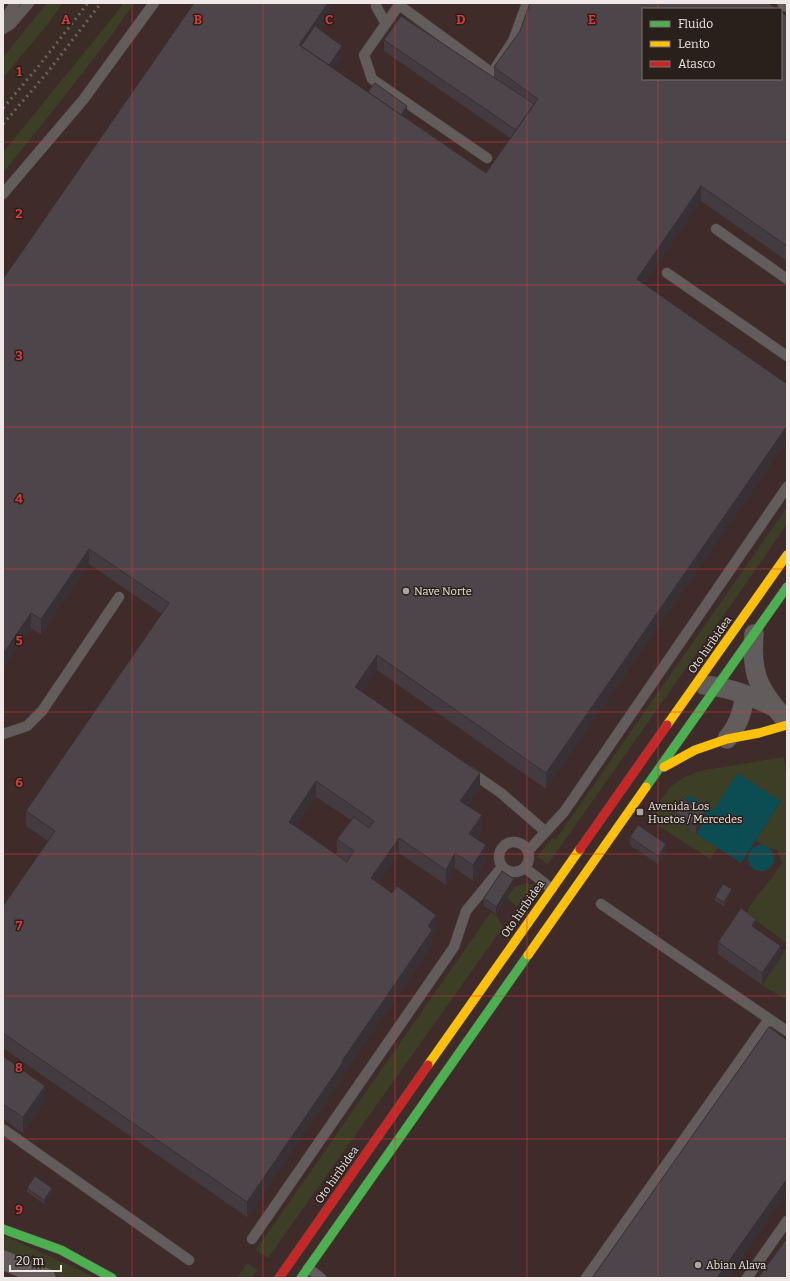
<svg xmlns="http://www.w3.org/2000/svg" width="790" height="1281" font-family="Bitter,serif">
  <rect width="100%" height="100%" fill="#302928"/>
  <path fill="#3b2c26" d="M 63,3 L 123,3 L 113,17 L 3,152 L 3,78 L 49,23 Z"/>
  <path fill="#3f2c2a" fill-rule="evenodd" d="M 3,3 L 47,3 L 3,57 Z
    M 134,3 L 787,3 L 787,1278 L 3,1278 L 3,173 L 57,106 L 112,35 ZM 643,9 L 781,9 L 781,79 L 643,79 Z"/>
  <path fill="#3c3e25" d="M 47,3 L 63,3 L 49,23 L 3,78 L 3,57 Z
    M 123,3 L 134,3 L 112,35 L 57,106 L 3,173 L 3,152 L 113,17 Z
    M 787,507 L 787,524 L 740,592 L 548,864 L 537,857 L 552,838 L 556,839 Z
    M 784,757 L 787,781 L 787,943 L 747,914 L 749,907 L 782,864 L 777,850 L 762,845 L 756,840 L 781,801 L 713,811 L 689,796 L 674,819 L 718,848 L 710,859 L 648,819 L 670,787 L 683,778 L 699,771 Z
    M 526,883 L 533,885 L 517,907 L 507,898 L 514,887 Z
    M 491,912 L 496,915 L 503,927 L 268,1258 L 256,1250 Z
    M 787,947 L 787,1000 L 762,985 Z
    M 3,1235 L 97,1278 L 62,1278 L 3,1253 Z
    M 247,1263 L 258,1270 L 251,1278 L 237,1278 Z"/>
  <path fill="#0c4d53" d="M 737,773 L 781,801 L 741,863 L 696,834 L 705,821 L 682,806 L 689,795 L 713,811 Z
    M748 858a13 13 0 1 1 26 0a13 13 0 1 1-26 0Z"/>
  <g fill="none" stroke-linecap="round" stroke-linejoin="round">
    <defs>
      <path id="lane" d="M 376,3 L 376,6 L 386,24
        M 782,3 L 787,7
        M 3,23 L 15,3
        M 3,29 L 11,24 L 29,3
        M 487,158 L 372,79 L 364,55 L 399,5 L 492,73 L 513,41 L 527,3
        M 3,194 L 83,100 L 154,3
        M 716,229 L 787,279
        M 667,273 L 787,356
        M 3,734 L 27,726 L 42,711 L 119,597
        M 469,771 L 501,793 L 546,832
        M499 857a15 15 0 1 1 30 0a15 15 0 1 1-30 0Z
        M 528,851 L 564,812 L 787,487
        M 525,868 L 552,889
        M 601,904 L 787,1031
        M 3,1129 L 189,1260
        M 252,1239 L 454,947 L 466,911 L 502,867
        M 308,1268 L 321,1278
        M 586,1278 L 769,1019
        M 747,1278 L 787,1221"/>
      <path id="street" d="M 754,634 C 750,675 760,692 787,721
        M 704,685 C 729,687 752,696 774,707
        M 727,739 C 739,724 742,713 745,695
        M 3,1260 L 46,1278"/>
      <path id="fast" d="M 646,787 L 787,587
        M 3,1229 L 61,1250 L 112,1278
        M 301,1278 L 528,955"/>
      <path id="slow" d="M 667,725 L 787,555
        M 664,767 L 695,750 L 727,739 L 759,733 L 787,725
        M 528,955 L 646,787
        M 428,1065 L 580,849"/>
      <path id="jam" d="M 580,849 L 667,725
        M 279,1278 L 428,1065"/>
    </defs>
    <use href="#lane" stroke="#4b4644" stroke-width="11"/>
    <use href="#street" stroke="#4b4644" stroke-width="20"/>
    <use href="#fast" stroke="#4b4644" stroke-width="10"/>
    <use href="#slow" stroke="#4b4644" stroke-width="10"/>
    <use href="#jam" stroke="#4b4644" stroke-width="10"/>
    <use href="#lane" stroke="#625d5c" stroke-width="10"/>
    <use href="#street" stroke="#625d5c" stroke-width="19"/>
    <use href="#fast" stroke="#4caf50" stroke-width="9"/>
    <use href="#slow" stroke="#ffc107" stroke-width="9"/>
    <use href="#jam" stroke="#c62828" stroke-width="9"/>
    <path stroke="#686463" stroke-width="3" stroke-dasharray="2 4" stroke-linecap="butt" d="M 3,108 L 38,67 L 88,3
      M 3,124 L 47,73 L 101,3"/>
  </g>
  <path fill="#433b40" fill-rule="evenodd" d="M 331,3 L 331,14 L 320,30 L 342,58 L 334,69 L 368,92 L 407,117 L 407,118 L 486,173 L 510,138 L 384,51 L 384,40 L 494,78 L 494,67 L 787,16 L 787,261 L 701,201 L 644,284 L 787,384 L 787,441 L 546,789 L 377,670 L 362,692 L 480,788 L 467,806 L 482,831 L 477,838 L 486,860 L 473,881 L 455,868 L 446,885 L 399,853 L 378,883 L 436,930 L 432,935 L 432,946 L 343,1075 L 343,1078 L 247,1217 L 3,1048 L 3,906 L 48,841 L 26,826 L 26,811 L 162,614 L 89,564 L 41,634 L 31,628 L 3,669 L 3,279 ZM 316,797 L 351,820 L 337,839 L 337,855 L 347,862 L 296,826 Z
    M 674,811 L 705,821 L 696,834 L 674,819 Z
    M 630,837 L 666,852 L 658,864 L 630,845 Z
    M 514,887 L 496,914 L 484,906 L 484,898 Z
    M 732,893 L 724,906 L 715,901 L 715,897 Z
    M 756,930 L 781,958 L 762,985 L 718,954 L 718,942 Z
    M 3,1056 L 45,1101 L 23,1133 L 3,1119 Z
    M 27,1188 L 52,1192 L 44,1204 L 27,1192 Z"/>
  <path fill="#373034" d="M 328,3 L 331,3 L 331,14 L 305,52 L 299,45 Z
    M 342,46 L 342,58 L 327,80 L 327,68 Z
    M 407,106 L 407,117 L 399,129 L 399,117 Z
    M 701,186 L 701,201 L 637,295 L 637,279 Z
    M 787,426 L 787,441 L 546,789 L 546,773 Z
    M 89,549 L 89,564 L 41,634 L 41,619 Z
    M 31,613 L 31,628 L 3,669 L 3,654 Z
    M 377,655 L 377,670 L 355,702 L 355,687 Z
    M 480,773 L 480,788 L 460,816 L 460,801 Z
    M 316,781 L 316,797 L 289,837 L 289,822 Z
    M 705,813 L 705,821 L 696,834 L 696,826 Z
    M 482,815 L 482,831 L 469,849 L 469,834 Z
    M 399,838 L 399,853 L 371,893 L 371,878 Z
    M 666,844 L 666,852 L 658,864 L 658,856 Z
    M 486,845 L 486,860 L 473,881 L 473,865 Z
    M 455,853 L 455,868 L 446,885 L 446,870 Z
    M 514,879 L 514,887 L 496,914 L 496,907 Z
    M 732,889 L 732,893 L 724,906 L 724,902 Z
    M 436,915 L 436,930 L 432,935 L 432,946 L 343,1075 L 343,1078 L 247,1217 L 247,1202 L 342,1061 L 428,926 Z
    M 756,919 L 756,931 L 752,926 Z
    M 781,946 L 781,958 L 762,985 L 762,973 Z
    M 45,1086 L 45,1101 L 23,1133 L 23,1117 Z
    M 787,1179 L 787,1194 L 728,1278 L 717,1278 Z
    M 52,1188 L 52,1192 L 44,1204 L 44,1200 Z"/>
  <path fill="#4e454a" stroke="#373034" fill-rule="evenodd" d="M 194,3 L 328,3 L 299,45 L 486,173 L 538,99 L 494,67 L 520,31 L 530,3 L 768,3 L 777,9 L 643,9 L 643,79 L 781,79 L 781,12 L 787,16 L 787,246 L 701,186 L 637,279 L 787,384 L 787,426 L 546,773 L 377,655 L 355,687 L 480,773 L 460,801 L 482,815 L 469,834 L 486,845 L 473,865 L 455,853 L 446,870 L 399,838 L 371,878 L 392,893 L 397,886 L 436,915 L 428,926 L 432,930 L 342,1061 L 343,1062 L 247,1202 L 3,1033 L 3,906 L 55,831 L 26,811 L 169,603 L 89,549 L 41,619 L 31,613 L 3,654 L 3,279 ZM 316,781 L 374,821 L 369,828 L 354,817 L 337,839 L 354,851 L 347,862 L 289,822 Z
    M 401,16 L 534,104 L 516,130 L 384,40 Z
    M 315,26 L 342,46 L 329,65 L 301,46 Z
    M 375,83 L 407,106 L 401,115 L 368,92 Z
    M 682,798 L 705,813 L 696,826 L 674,811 Z
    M 638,825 L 666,844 L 658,856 L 630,837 Z
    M 502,871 L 514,879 L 496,907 L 484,898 Z
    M 723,884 L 732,889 L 724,902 L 715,897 Z
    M 741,908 L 756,919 L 752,926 L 781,946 L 762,973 L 718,942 Z
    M 769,1027 L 787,1040 L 787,1179 L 717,1278 L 592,1278 Z
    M 3,1056 L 45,1086 L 23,1117 L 3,1104 Z
    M 35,1176 L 52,1188 L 44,1200 L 27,1188 Z
    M 787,1238 L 787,1278 L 758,1278 Z"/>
  <path fill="none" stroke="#d93b3b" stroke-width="1" stroke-opacity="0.55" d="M 132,3 L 132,1278M 263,3 L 263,1278M 395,3 L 395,1278M 527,3 L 527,1278M 658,3 L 658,9M 658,79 L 658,1278M 3,142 L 787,142M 3,285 L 787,285M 3,427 L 787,427M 3,569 L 787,569M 3,712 L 787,712M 3,854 L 787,854M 3,996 L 787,996M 3,1139 L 787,1139"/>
  <g fill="#ada5a4" stroke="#291f1b" stroke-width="1.5">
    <circle cx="406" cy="591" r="4"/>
    <rect x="636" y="808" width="8" height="8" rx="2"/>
    <circle cx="698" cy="1265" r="4"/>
  </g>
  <g text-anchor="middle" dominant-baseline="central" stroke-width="3" stroke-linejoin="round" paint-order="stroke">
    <g font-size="11" fill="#f0e8e6" stroke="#291f1b" text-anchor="start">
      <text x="414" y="591">Nave Norte</text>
      <text x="648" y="806">Avenida Los<tspan x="648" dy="13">Huetos / Mercedes</tspan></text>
      <text x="706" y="1265">Abian Alava</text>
    </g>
    <g font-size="11" fill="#f0e8e6" stroke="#291f1b">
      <text transform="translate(710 645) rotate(-55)">Oto hiribidea</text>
      <text transform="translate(523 909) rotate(-55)">Oto hiribidea</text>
      <text transform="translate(337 1175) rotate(-55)">Oto hiribidea</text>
    </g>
  </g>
  <g font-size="13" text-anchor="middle" font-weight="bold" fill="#d93b3b" stroke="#291f1b" stroke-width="3" stroke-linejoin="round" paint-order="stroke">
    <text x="66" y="24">A</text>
    <text x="198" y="24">B</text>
    <text x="329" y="24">C</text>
    <text x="461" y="24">D</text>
    <text x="592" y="24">E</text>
    <text x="19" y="76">1</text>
    <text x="19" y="218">2</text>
    <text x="19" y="360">3</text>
    <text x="19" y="503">4</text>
    <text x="19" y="645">5</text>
    <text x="19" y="787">6</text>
    <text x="19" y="930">7</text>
    <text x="19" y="1072">8</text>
    <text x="19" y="1214">9</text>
  </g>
  <rect width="790" height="1281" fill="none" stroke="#f0e8e6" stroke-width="8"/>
  <rect x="642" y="8" width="140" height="72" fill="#291f1b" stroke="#796f6c"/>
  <rect x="650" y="21" width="20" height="6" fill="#4caf50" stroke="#796f6c"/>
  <text x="678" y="28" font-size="12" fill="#f0e8e6">Fluido</text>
  <rect x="650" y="41" width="20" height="6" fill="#ffc107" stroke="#796f6c"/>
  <text x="678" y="48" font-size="12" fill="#f0e8e6">Lento</text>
  <rect x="650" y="61" width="20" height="6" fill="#c62828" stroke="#796f6c"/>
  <text x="678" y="68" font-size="12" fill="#f0e8e6">Atasco</text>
  <path d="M10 1265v6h51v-6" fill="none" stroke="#f0e8e6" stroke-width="2"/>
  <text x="16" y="1265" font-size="12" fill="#f0e8e6" stroke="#291f1b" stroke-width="3" paint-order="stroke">20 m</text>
</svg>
